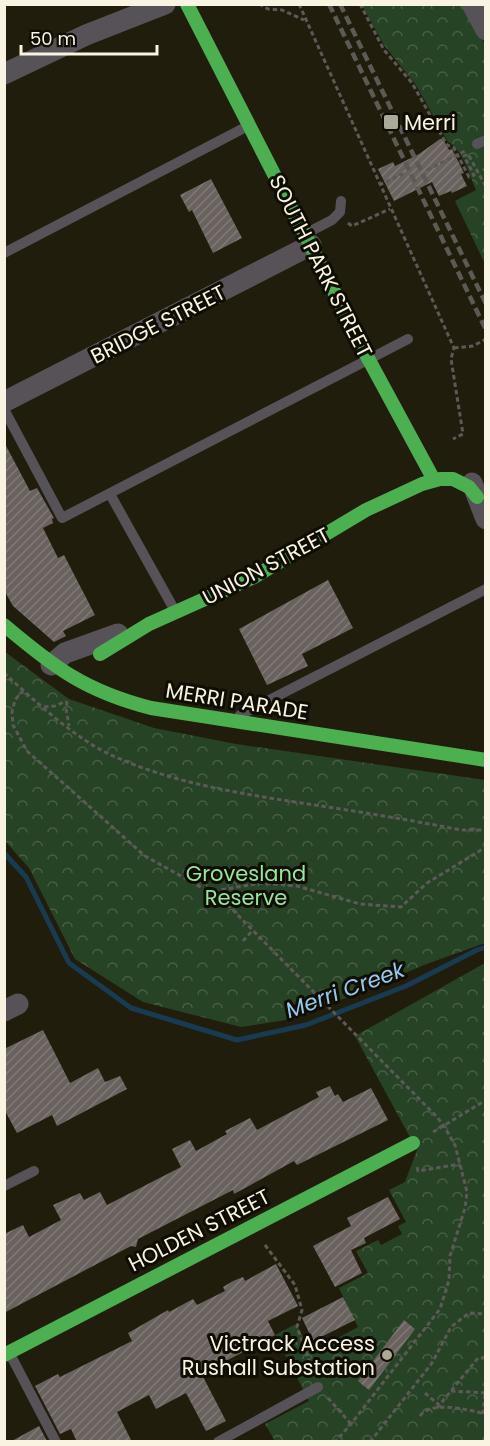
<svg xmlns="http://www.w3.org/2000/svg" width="490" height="1446" font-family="Poppins,sans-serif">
  <defs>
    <pattern id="park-crowns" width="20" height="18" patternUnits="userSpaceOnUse" patternTransform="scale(1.5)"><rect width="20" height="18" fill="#274325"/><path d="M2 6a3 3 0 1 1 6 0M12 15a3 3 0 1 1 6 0" fill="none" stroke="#475f44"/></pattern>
    <pattern id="building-hatch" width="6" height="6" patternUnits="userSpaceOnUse" patternTransform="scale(1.5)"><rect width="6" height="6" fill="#6a625f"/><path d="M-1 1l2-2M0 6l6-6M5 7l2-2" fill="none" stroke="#807976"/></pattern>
  </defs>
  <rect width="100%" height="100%" fill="#211d0c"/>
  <path fill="url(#park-crowns)" d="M 362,5 L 465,5 L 485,45 L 485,264 L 455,201 L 476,190 C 470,176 462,148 448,142 L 416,85 L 384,45 Z
    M 5,652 L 69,699 L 154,728 L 236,744 L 485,780 L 485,943 L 424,965 L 298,1018 L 241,1027 L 143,1002 L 75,959 L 29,868 L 5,841 Z
    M 485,963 L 485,1441 L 275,1441 L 265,1424 L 309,1401 L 275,1335 L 296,1324 L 312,1352 L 358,1327 L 339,1288 L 368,1273 L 356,1251 L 378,1240 L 381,1245 L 402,1234 L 398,1226 L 406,1222 L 389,1190 L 405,1182 L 417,1150 L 355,1036 Z"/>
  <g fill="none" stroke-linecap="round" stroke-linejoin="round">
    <path stroke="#183b52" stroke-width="5" d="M 4,853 L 26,877 L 69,963 L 131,1008 L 237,1040 L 306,1025 L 406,986 L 477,950 L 486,947"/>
  </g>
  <path fill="url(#building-hatch)" d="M 440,139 L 443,139 L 449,150 L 452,149 L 464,173 L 461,174 L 467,186 L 452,193 L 451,191 L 439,196 L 432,182 L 394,201 L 378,169 L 393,162 L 395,166 L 419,154 Z
    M 211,179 L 242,238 L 213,253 L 192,210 L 189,212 L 180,195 Z
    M 4,442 L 30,491 L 37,488 L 54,518 L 52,519 L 53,523 L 43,528 L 58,558 L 64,555 L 95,615 L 63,631 L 66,636 L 54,642 L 13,606 L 4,590 Z
    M 328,580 L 353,628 L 302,654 L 308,666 L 267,685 L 239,629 Z
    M 43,1030 L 70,1083 L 98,1068 L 105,1082 L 120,1076 L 127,1089 L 57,1126 L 52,1115 L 17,1133 L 4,1109 L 4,1049 Z
    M 330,1086 L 335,1096 L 338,1094 L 343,1102 L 371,1088 L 388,1120 L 297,1165 L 294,1161 L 234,1194 L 233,1190 L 138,1239 L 136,1247 L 131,1246 L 4,1313 L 4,1234 L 23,1225 L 29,1237 L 61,1220 L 53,1205 L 80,1193 L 84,1200 L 100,1192 L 107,1205 L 181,1167 L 172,1149 L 190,1140 L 196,1151 L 227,1134 L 225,1131 L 250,1118 L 257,1130 L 319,1097 L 316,1092 Z
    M 388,1197 L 400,1219 L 364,1238 L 366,1243 L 351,1250 L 362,1273 L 335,1287 L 313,1246 L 351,1226 L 347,1218 Z
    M 276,1264 L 298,1306 L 268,1321 L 275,1335 L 226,1361 L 224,1358 L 200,1371 L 226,1421 L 206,1431 L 186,1393 L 156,1409 L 149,1395 L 117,1412 L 132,1442 L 77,1442 L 71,1429 L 60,1434 L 35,1386 L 58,1374 L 60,1377 L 132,1341 L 128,1333 L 168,1310 L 169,1312 L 193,1299 L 197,1305 L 225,1291 L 223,1287 L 233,1281 L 243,1277 L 245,1281 Z
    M 343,1297 L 355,1320 L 313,1341 L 302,1318 Z
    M 404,1320 L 415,1329 L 369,1390 L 358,1381 Z
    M 39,1426 L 47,1441 L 10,1442 Z"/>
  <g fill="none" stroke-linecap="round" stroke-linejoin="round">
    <path stroke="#5d5958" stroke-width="3" stroke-dasharray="4.5 3" stroke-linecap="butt" d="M 259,4 L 268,9 L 282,10 L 304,20
      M 299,4 L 454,348 L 451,359 L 463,434 L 453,439
      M 360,4 L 384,50 L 412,83 L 447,145 L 454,148 L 469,177 L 474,175 L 464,156 L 468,154 L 486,187
      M 427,170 L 465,151
      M 379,185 L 405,173
      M 348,223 L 352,226 L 390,209
      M 454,348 L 473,346 L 486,339
      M 4,673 C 34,700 73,737 109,754 C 175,785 250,795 321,806 C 368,813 415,821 461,830 L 486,830
      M 23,690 L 15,700 L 12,712 L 13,725 L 27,751 L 145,856 L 206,890 L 214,891 L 437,1117 L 444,1126 L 455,1145 L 467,1192 L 465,1208 L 450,1256 L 449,1280 L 440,1309 L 351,1424 L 335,1442
      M 67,701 L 66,709 L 69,726
      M 44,707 L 55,706 L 66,701
      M 214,891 L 262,883 L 297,886 L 360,904 L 401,907 L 427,883 L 486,847
      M 243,941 L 252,931
      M 433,1132 L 486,1100
      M 417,1167 L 418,1171 L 460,1164
      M 265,1245 L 295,1285 L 302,1310 L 297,1327 L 314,1374
      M 451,1391 L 486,1393
      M 425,1393 L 439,1405
      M 328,1398 L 351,1424
      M 437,1408 L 478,1358 L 486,1358
      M 483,1414 L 486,1383
      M 420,1416 C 431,1400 469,1410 486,1414
      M 370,1442 L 432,1363 L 451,1327 L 469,1313 L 486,1314"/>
    <path stroke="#575258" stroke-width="10" d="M 477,144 L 486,140
      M 305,234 L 332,220 L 340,212 L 341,201
      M 4,253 L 246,127
      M 4,409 L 62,518 L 408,339
      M 110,494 L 174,609
      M 240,715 L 486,589
      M 4,1186 L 34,1171
      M 10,1354 L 56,1442
      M 218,1442 L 318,1387"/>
    <path stroke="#575258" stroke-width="21" d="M 472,4 L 486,30
      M 4,74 L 86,35 L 165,4
      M 4,402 L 311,245
      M 472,483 L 486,519
      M 51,665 L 65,653 L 118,634
      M 4,1011 L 18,1004"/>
    <path stroke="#4caf50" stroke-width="14" d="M 187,4 L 369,360 L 434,480
      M 4,625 C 55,668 85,691 151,708 L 486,760
      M 100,654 L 149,624 L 254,577 L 366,510 L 422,484 L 440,479 L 453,479 L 469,487 L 477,497
      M 4,1355 L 413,1143"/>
    <path stroke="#5d5954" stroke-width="4.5" stroke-dasharray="9 4.5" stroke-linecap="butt" d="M 329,4 L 486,330
      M 340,4 L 486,304"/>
  </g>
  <g fill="#ada997" stroke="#0f0c02" stroke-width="2">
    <rect x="383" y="114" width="16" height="16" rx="3"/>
    <circle cx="387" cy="1355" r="6"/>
  </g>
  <g text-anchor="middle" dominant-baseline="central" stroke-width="6" stroke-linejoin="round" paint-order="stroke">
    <g font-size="21" fill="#f9f4e2" stroke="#0f0c02" text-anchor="start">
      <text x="404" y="122">Merri</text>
      <text x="375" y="1343" text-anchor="end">Victrack Access<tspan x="375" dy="24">Rushall Substation</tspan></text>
    </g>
    <g font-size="21" fill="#f9f4e2" stroke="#0f0c02">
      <text transform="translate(321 266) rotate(63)">SOUTH PARK STREET</text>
      <text transform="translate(158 324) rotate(-27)">BRIDGE STREET</text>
      <text transform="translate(266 566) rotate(-28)">UNION STREET</text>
      <text transform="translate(237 701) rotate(9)">MERRI PARADE</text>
      <text transform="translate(199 1230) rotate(-27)">HOLDEN STREET</text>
    </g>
    <g font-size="21" fill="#94e897" stroke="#0f0c02">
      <text x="246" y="873">Grovesland<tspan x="246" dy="24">Reserve</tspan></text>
    </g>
    <g font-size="22" font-style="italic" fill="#93caf4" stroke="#0f0c02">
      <text transform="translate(345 990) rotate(-20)">Merri Creek</text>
    </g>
  </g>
  <rect width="490" height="1446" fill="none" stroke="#f9f4e2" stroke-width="12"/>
  <path d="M21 45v9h136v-9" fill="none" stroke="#f9f4e2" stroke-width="3"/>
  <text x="30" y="45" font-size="18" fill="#f9f4e2" stroke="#0f0c02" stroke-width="4.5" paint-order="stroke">50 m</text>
</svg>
